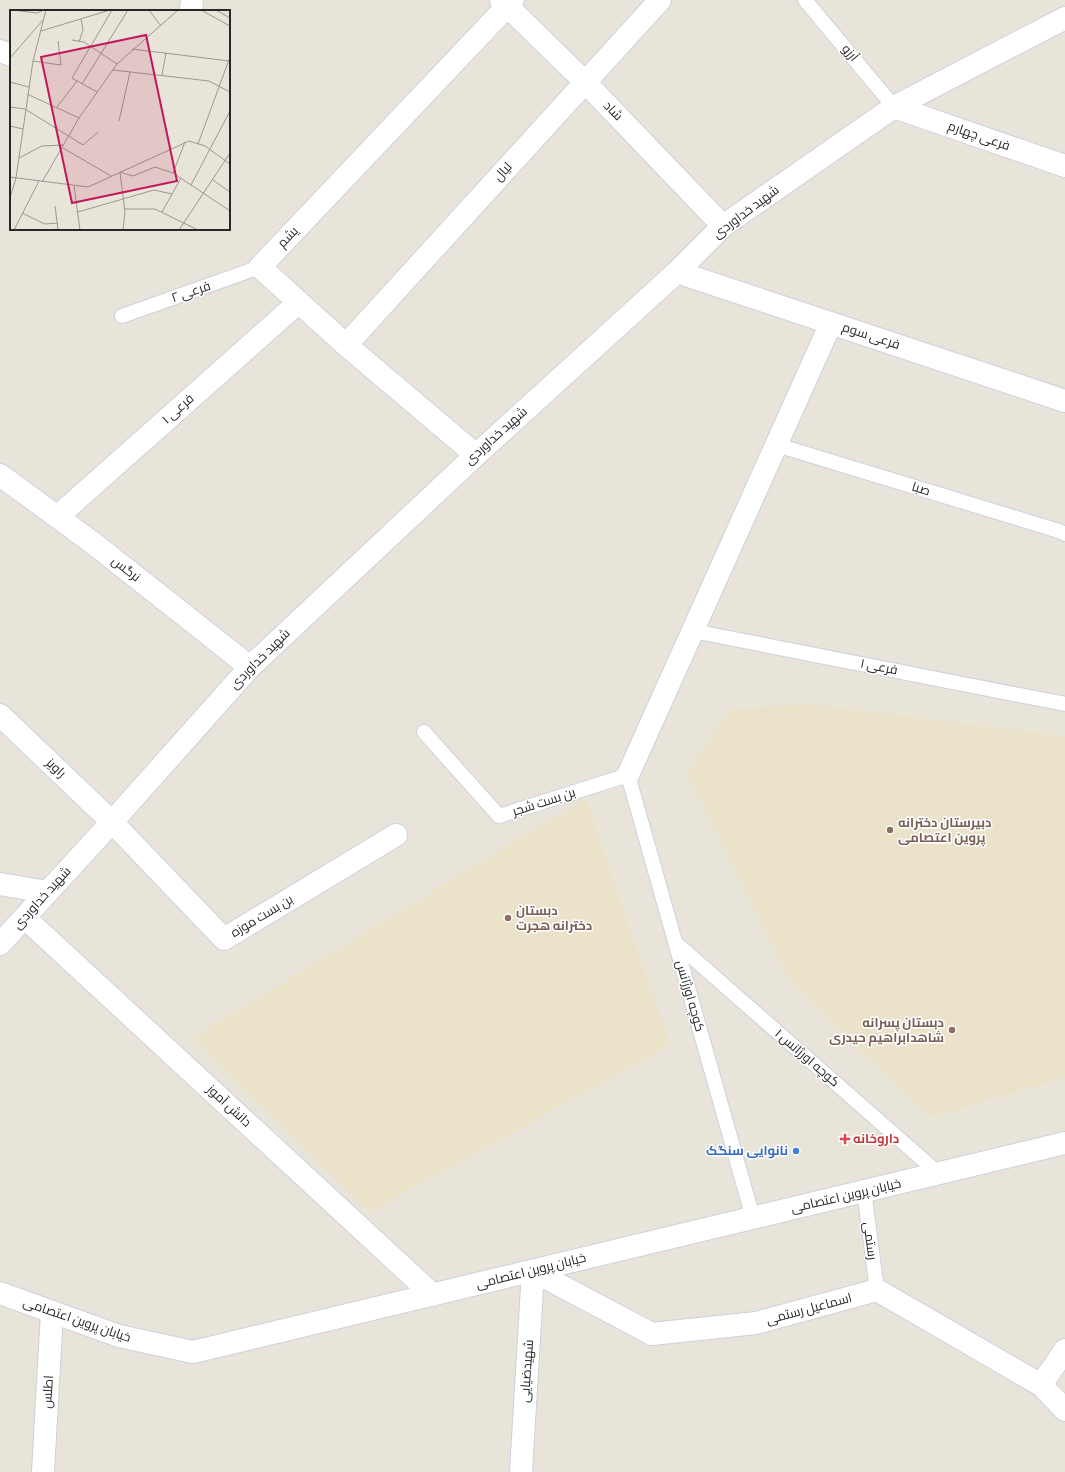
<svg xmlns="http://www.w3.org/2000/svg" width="1065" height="1472" font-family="'Source Sans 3',Cairo,sans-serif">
  <rect width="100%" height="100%" fill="#e9e4d9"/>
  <path fill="#ebe3c9" d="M 809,704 L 1065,736 L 1065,1077 L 930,1118 L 791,983 L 687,774 L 730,709 Z
    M 586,798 L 670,1045 L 370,1212 L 192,1038 Z"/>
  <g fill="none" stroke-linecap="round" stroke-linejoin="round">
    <defs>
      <path id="lane" d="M 805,0 L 894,107
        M 122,316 L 260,267
        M 777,445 L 1059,531 L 1065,534
        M 693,631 L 1065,704
        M 424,732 L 499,816 L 628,775 L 753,1218
        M 676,943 L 938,1173
        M 864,1191 L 877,1290"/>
      <path id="street" d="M 501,0 L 585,82 L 723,226
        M 191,11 L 192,0
        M 0,51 L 11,55
        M 894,107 L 1065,166
        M 677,272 L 1065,401
        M 346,345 L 660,0
        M 476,455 L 346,345 L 260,267 L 513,0
        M 0,475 L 93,543 L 250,667
        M 57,517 L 299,302
        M 0,715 L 112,822 L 224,939 L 396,835
        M 628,775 L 831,323
        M 0,884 L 47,892
        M 25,918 L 433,1295
        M 0,944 L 112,822 L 250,667 L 476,455 L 677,272 L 723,226 L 894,107 L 1065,18
        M 1041,1385 L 1065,1350
        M 43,1472 L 52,1312
        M 521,1472 L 533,1271 L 652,1334 L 756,1323 L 877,1290 L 1041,1385 L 1065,1410"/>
      <path id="secondary" d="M 0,1293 L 119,1336 L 193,1352 L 1065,1143"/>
    </defs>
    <use href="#lane" stroke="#ced0e0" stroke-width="16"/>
    <use href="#street" stroke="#ced0e0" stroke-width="24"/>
    <use href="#secondary" stroke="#ced0e0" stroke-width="24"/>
    <use href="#lane" stroke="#fff" stroke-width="14"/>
    <use href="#street" stroke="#fff" stroke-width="22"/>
    <use href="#secondary" stroke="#fff" stroke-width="22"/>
  </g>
  <g fill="#8d6e63" stroke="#fff" stroke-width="1.5">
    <circle cx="890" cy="830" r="4"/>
    <circle cx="508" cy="918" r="4"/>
    <circle cx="952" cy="1030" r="4"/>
  </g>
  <path fill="#e0444e" stroke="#fff" stroke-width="1.5" d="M843 1133h4v4h4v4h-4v4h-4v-4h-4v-4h4z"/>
  <circle fill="#3f7fe0" stroke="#fff" stroke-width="1.5" cx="796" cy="1151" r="4"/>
  <g text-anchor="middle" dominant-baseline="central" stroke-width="3" stroke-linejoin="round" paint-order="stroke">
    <g font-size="13" fill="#272727" stroke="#fff">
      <text transform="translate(850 53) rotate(50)">آرزو</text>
      <text transform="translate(613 111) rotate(46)">شاد</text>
      <text transform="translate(979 136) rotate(19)">فرعی چهارم</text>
      <text transform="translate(503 172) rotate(-48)">لیال</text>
      <text transform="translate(746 212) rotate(-37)">شهید خداوردی</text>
      <text transform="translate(288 237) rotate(-46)">یشم</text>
      <text transform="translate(191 292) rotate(-19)">فرعی ۲</text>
      <text transform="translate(871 336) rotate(18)">فرعی سوم</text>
      <text transform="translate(178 409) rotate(-42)">فرعی ۱</text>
      <text transform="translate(496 436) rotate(-42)">شهید خداوردی</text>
      <text transform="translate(921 489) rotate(17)">صبا</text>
      <text transform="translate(126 569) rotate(38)">نرگس</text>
      <text transform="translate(260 659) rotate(-45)">شهید خداوردی</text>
      <text transform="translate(879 667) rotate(11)">فرعی ۱</text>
      <text transform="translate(56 768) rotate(43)">راویز</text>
      <text transform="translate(544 802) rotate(-18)">بن بست شجر</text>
      <text transform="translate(42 898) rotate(-48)">شهید خداوردی</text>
      <text transform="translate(262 916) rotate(-31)">بن بست موزه</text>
      <text transform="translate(690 996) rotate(74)">کوچه اورژانس</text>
      <text transform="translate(807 1058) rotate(41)">کوچه اورژانس ۱</text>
      <text transform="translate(229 1106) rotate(43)">دانش آموز</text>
      <text transform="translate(846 1196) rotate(-13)">خیابان پروین اعتصامی</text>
      <text transform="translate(870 1241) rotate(83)">رستمی</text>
      <text transform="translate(531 1271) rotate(-14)">خیابان پروین اعتصامی</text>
      <text transform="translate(809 1309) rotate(-15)">اسماعیل رستمی</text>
      <text transform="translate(77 1320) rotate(19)">خیابان پروین اعتصامی</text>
      <text transform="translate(527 1371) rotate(-86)">شهیدضیایی</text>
      <text transform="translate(48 1392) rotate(-87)">اطلس</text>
    </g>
    <g font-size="13" font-weight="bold" fill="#785e54" stroke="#fff" text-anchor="start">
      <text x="898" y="823">دبیرستان دخترانه<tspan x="898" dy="15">پروین اعتصامی</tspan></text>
      <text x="516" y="911">دبستان<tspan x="516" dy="15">دخترانه هجرت</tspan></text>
      <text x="944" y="1023" text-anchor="end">دبستان پسرانه<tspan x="944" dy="15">شاهدابراهیم حیدری</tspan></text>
    </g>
    <g font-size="13" font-weight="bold" fill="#be3a42" stroke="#fff" text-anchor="start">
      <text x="853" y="1139">داروخانه</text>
    </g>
    <g font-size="13" font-weight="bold" fill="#366cbe" stroke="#fff" text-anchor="end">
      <text x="788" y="1151">نانوایی سنگک</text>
    </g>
  </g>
  <g transform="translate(10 10)">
    <rect width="220" height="220" fill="#e9e4d9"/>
    <path fill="none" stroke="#9b9892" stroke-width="1" d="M 3,0 L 27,3 L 34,0M 139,0 L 151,16M 191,0 L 220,16M 206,0 L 220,8M 31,21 L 100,0M 62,30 L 74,32 L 107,54M 69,32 L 73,20 L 71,9M 122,39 L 219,51M 0,48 L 33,10M 23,51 L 51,55 L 48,31M 103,60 L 199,71 L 220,82M 152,65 L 156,43M 0,72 L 19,77M 72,74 L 118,0M 87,82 L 62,68 L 102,0M 17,84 L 69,108M 0,97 L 15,99 L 73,135 L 88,122M 47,97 L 67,71M 109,111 L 120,62M 0,116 L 13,119M 188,134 L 220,47M 53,138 L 101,166M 9,148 L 32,136 L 54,135M 163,163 L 175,132M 0,167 L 78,177 L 179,131 L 195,136 L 220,154M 203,170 L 220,182M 32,172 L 69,108 L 107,54 L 168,0M 181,175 L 220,101M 64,176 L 70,220M 0,188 L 6,168 L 23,51 L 36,0M 45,196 L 48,220M 115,199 L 145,199 L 188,220M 68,202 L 144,180 L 162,184M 152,202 L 171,168M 12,203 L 35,214 L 48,213M 4,220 L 29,171M 113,220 L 115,202 L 110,162 L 123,166 L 145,157 L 163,163 L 220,201M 169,220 L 220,143"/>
    <path fill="#c2185b" fill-opacity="0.15" stroke="#c2185b" stroke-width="2" d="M 136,25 L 167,171 L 62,193 L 31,47 Z"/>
    <rect width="220" height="220" fill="none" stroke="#272727" stroke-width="2"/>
  </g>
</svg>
